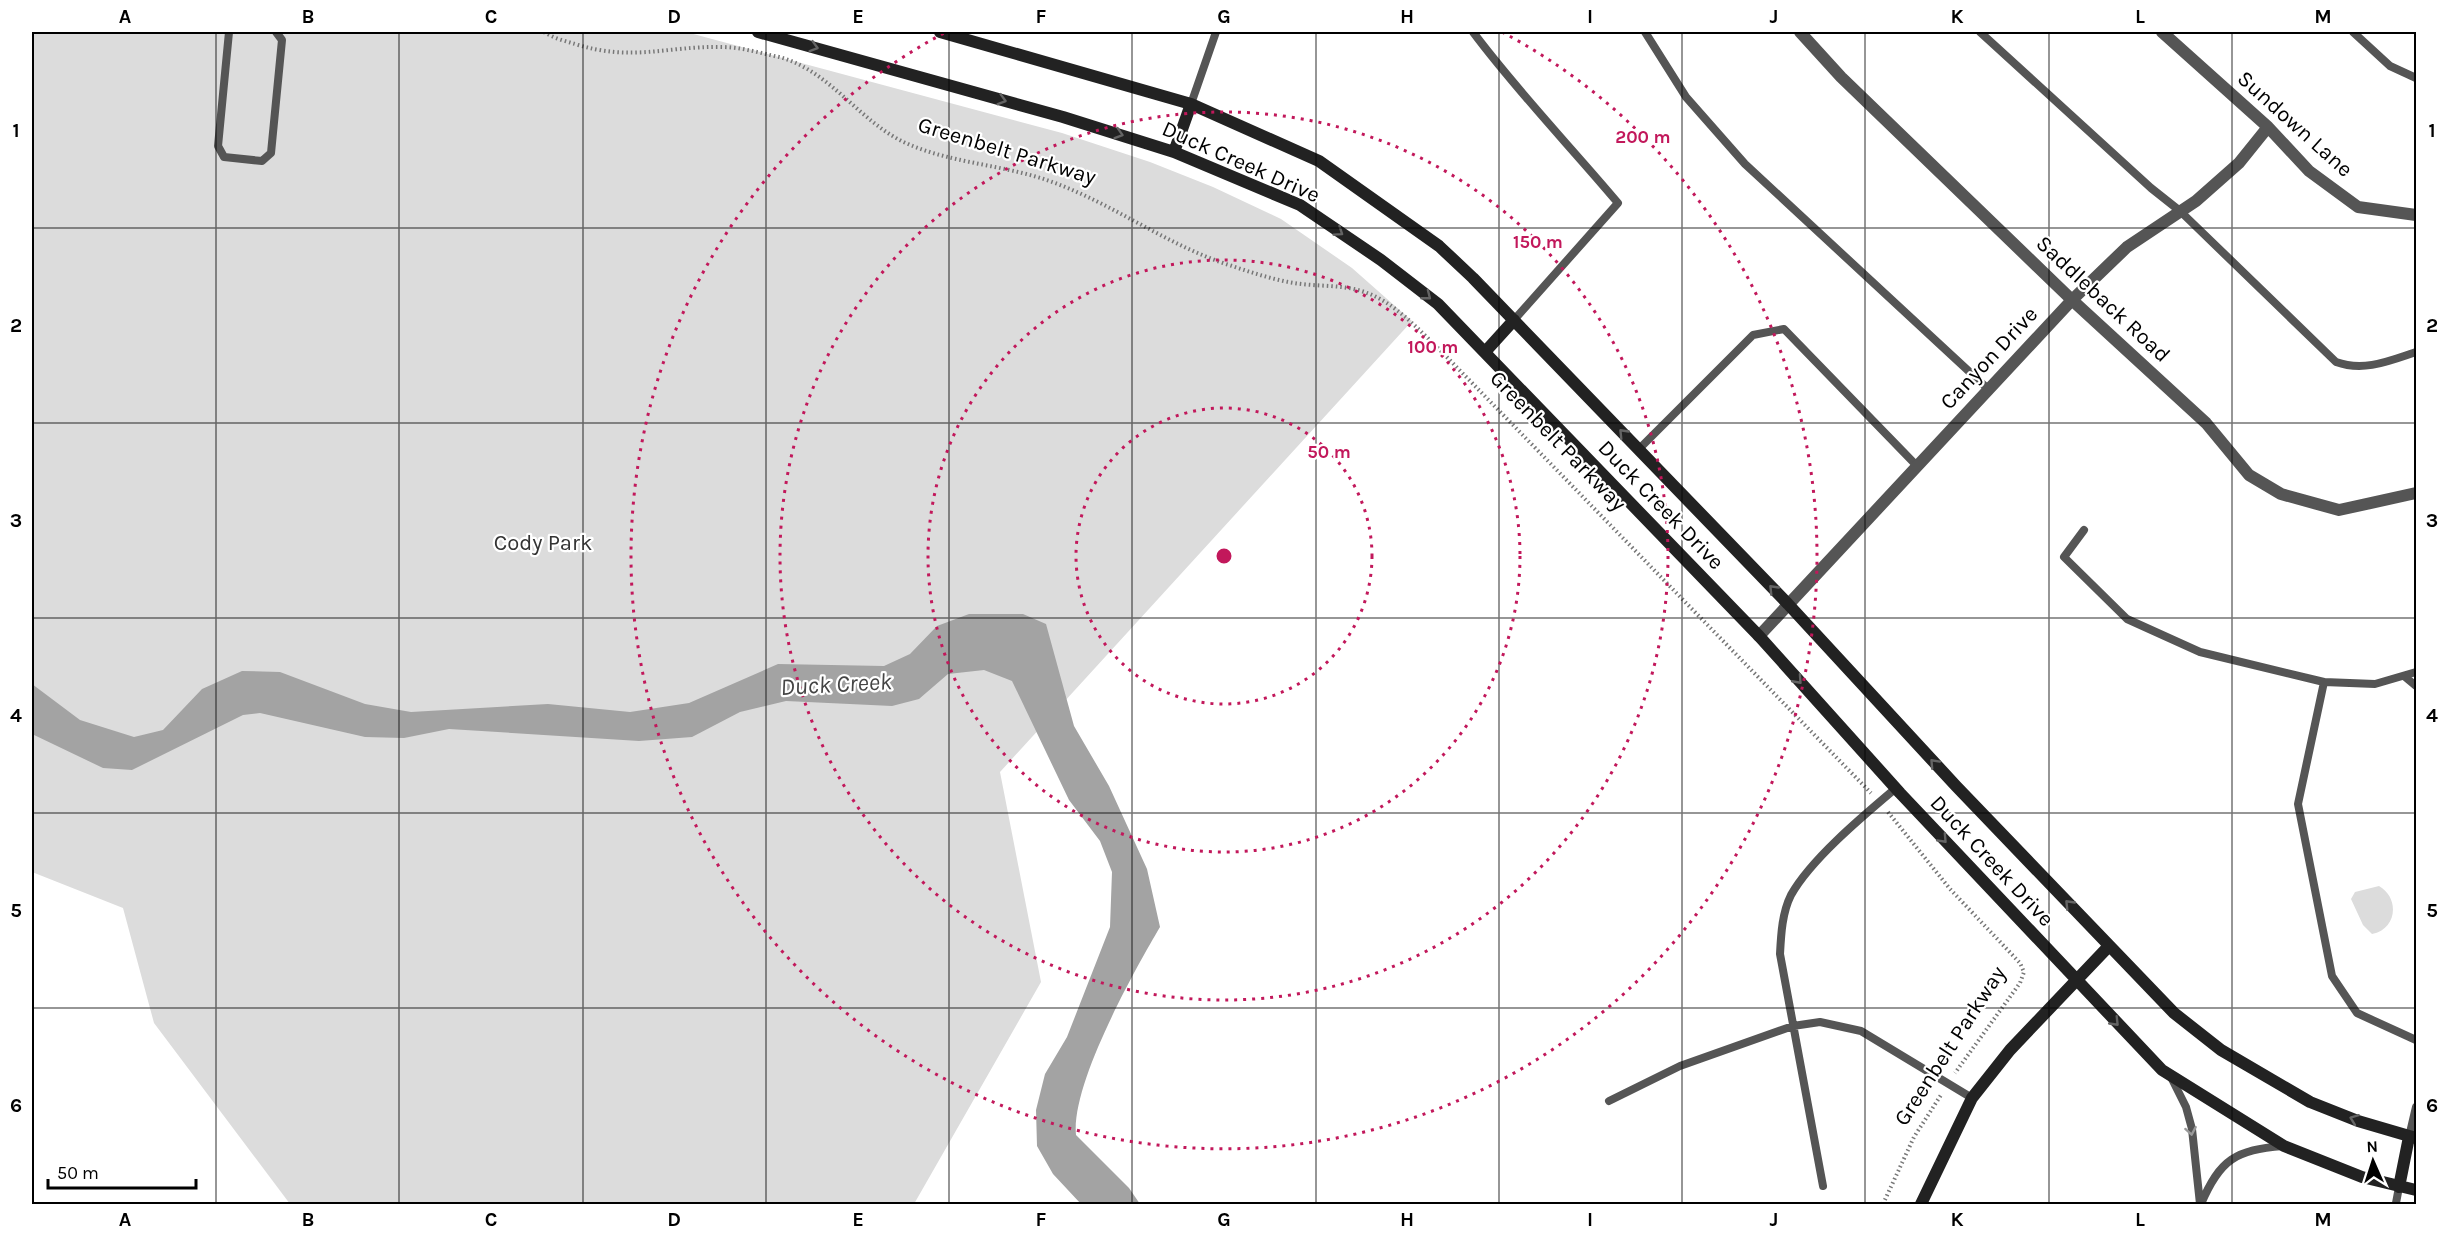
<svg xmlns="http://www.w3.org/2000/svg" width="2448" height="1236" font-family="Karla,sans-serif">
  <rect width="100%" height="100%" fill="#fff"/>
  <path fill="#dcdcdc" d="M 32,32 L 686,32 L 1062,133 L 1150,162 L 1213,187 L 1281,219 L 1352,268 L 1412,321 L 1000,772 L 1041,982 L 914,1204 L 290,1204 L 154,1023 L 123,908 L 32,872 Z
    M 2379,886 C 2400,898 2397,929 2372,934 L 2363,925 L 2351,899 L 2355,892 Z"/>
  <path fill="#a3a3a3" d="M 969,614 L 1023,614 L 1046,624 L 1074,726 L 1109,786 L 1147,869 L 1160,927 C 1133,973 1071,1084 1076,1135 L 1129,1188 L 1140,1204 L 1081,1204 L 1053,1174 L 1037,1146 L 1036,1110 L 1045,1074 L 1067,1037 L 1110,927 L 1112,872 L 1100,841 L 1069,800 L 1012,681 L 984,670 L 948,674 L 919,699 L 892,706 L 786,701 L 740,712 L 692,737 L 639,741 L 449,729 L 404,738 L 365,737 L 260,713 L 243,715 L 132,770 L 103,768 L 32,734 L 32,684 L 80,720 L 134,737 L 163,730 L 202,689 L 242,671 L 280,672 L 365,704 L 411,712 L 548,704 L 630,712 L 689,703 L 778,664 L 884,666 L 910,654 L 937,626 Z"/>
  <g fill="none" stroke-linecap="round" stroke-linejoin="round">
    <path stroke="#777" stroke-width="4" stroke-dasharray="1.5 3" stroke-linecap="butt" d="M 544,32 C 553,38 565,41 575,44 C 632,62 666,46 721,47 C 741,47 760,53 779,57 C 830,70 861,124 908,144 C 954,164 1008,165 1055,183 C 1114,205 1165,243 1223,263 C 1247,271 1270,279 1294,283 C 1318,287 1345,284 1367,293 C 1395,303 1419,330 1440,350 L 1871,793
      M 1888,812 L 1950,889 L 2020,963 L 2024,972 L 2020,983 L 1955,1073
      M 1883,1204 L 1914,1137 L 1941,1095"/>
    <path stroke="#555" stroke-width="8" d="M 229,32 L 218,146 L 224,157 L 262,161 L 271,153 L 282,40 L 276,32
      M 1473,32 C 1517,91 1570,146 1618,203 L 1514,320
      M 1645,32 L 1686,97 L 1745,164 L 1988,389
      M 1980,32 L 2151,188 L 2180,211 L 2336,362 C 2364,372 2389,361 2416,352
      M 2353,32 L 2390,66 L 2416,78
      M 1191,104 L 1216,32
      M 1639,449 L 1753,335 L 1784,329 L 1917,466
      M 2084,530 L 2064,557 L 2127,619 L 2200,652 L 2324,682
      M 2416,672 L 2375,684 L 2324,682 L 2298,804 L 2332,976 L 2357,1013 L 2416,1040
      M 2404,676 L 2416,686
      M 2171,1077 L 2186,1107 L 2192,1129 L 2200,1204
      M 1609,1101 L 1680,1066 L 1793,1026 L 1820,1022 L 1861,1031 L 1972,1098
      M 2409,1137 L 2416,1107
      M 1823,1186 L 1780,954 C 1781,935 1782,913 1791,895 C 1811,859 1864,815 1896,788
      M 2396,1203 L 2399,1187
      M 2201,1204 C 2220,1159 2236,1150 2283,1146"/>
    <path stroke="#555" stroke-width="12" d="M 1800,32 L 1841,77 L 2072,300 L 2206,423 L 2249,475 L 2281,494 L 2339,510 L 2416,493
      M 2162,32 L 2268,127 L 2309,171 L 2358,207 L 2416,215
      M 1759,636 L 2072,300 L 2127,247 L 2196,201 L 2239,163 L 2268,127"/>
    <path stroke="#222" stroke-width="12" d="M 758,32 L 1063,117 L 1174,152 L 1300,205 L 1381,260 L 1438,304 L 1759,636 L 1900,793 L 2162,1070 L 2284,1146 L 2362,1177 L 2416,1190
      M 940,32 L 1191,104 L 1319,161 L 1439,246 L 1473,278 L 1788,604 L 1956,786 L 2174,1013 L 2221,1050 L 2310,1102 L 2358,1121 L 2416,1138
      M 1174,152 L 1191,104
      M 1485,352 L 1514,320
      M 2399,1187 L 2409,1137
      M 1921,1204 L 1972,1098 L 2010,1050 L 2109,946"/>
  </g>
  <defs><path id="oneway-chevron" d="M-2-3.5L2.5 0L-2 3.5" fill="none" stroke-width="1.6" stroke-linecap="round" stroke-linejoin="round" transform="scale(1.5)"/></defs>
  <g stroke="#646464">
    <use href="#oneway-chevron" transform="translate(814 47) rotate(16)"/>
    <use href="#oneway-chevron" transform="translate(1002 100) rotate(16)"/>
    <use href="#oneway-chevron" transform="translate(1119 134) rotate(17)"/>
    <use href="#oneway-chevron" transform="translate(1339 232) rotate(34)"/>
    <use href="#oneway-chevron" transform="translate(1427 296) rotate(38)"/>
    <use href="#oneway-chevron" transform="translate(1623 433) rotate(-134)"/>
    <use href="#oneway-chevron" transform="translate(1773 589) rotate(-134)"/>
    <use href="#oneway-chevron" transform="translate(1798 680) rotate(48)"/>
    <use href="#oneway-chevron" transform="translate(1934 763) rotate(-133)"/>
    <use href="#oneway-chevron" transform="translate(1943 839) rotate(47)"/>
    <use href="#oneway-chevron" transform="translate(2069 904) rotate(-134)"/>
    <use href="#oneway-chevron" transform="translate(2115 1022) rotate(46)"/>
    <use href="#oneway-chevron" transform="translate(2354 1119) rotate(-159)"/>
  </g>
  <use stroke="#999" href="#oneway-chevron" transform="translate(2191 1131) rotate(80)"/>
  <path fill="none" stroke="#000" stroke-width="1.5" stroke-opacity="0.55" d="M 216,32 L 216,1204M 399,32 L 399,1204M 583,32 L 583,1204M 766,32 L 766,1204M 949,32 L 949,1204M 1132,32 L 1132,1204M 1316,32 L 1316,1204M 1499,32 L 1499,1204M 1682,32 L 1682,1204M 1865,32 L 1865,1204M 2049,32 L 2049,1204M 2232,32 L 2232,1204M 32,228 L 2416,228M 32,423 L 2416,423M 32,618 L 2416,618M 32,813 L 2416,813M 32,1008 L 2416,1008"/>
  <g fill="none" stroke="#c2185b" stroke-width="3" stroke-dasharray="3 6">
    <circle cx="1224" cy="556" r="148"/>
    <circle cx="1224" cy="556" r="296"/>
    <circle cx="1224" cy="556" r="444"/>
    <path d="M1502 32A593 593 0 1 1 946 32"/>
  </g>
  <g text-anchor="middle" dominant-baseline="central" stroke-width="4.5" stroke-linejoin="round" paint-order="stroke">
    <g font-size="22" fill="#000" stroke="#fff">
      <text transform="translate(2295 124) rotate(42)">Sundown Lane</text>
      <text transform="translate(1007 151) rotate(17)">Greenbelt Parkway</text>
      <text transform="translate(1241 162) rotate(24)">Duck Creek Drive</text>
      <text transform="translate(2103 299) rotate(43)">Saddleback Road</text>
      <text transform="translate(1989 358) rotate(-47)">Canyon Drive</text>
      <text transform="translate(1558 441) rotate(46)">Greenbelt Parkway</text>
      <text transform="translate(1661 505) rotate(46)">Duck Creek Drive</text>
      <text transform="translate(1992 861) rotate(47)">Duck Creek Drive</text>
      <text transform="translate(1950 1046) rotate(-57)">Greenbelt Parkway</text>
    </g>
    <g font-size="22" fill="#333" stroke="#fff">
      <text x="543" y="543">Cody Park</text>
    </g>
    <g font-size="24" font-style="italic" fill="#444" stroke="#fff">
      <text transform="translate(836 684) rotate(-3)">Duck Creek</text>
    </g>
  </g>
  <circle cx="1224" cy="556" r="9" fill="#c2185b" stroke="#fff" stroke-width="3"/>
  <g font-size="18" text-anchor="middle" font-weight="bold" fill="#c2185b" stroke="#fff" stroke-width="4.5" stroke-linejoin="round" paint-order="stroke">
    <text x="1643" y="143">200 m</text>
    <text x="1538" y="248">150 m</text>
    <text x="1433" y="353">100 m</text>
    <text x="1329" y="458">50 m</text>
  </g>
  <rect width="2448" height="1236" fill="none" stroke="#ffffff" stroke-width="66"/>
  <g transform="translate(2373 1161) rotate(357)" stroke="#ffffff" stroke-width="4.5" paint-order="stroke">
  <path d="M0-4.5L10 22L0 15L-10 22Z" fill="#000000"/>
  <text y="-9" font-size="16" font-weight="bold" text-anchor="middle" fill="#000000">N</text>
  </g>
  <path d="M48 1179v9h148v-9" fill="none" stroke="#000000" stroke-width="3"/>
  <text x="57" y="1179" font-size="18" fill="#000000" stroke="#ffffff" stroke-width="4.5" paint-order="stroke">50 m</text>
  <rect x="33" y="33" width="2382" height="1170" fill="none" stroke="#000" stroke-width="2"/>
  <g font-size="20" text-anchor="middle" font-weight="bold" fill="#000">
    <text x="125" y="23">A</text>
    <text x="308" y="23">B</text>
    <text x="491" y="23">C</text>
    <text x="674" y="23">D</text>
    <text x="858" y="23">E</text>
    <text x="1041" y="23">F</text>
    <text x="1224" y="23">G</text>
    <text x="1407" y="23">H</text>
    <text x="1590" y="23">I</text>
    <text x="1774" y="23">J</text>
    <text x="1957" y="23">K</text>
    <text x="2140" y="23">L</text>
    <text x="2323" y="23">M</text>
    <text x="16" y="137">1</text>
    <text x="2432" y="137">1</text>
    <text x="16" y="332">2</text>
    <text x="2432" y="332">2</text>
    <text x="16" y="527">3</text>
    <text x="2432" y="527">3</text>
    <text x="16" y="722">4</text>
    <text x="2432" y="722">4</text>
    <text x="16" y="917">5</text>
    <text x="2432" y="917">5</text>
    <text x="16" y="1112">6</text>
    <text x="2432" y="1112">6</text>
    <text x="125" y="1226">A</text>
    <text x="308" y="1226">B</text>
    <text x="491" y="1226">C</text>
    <text x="674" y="1226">D</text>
    <text x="858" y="1226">E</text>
    <text x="1041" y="1226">F</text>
    <text x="1224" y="1226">G</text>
    <text x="1407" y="1226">H</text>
    <text x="1590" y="1226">I</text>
    <text x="1774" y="1226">J</text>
    <text x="1957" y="1226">K</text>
    <text x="2140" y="1226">L</text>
    <text x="2323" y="1226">M</text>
  </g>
</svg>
